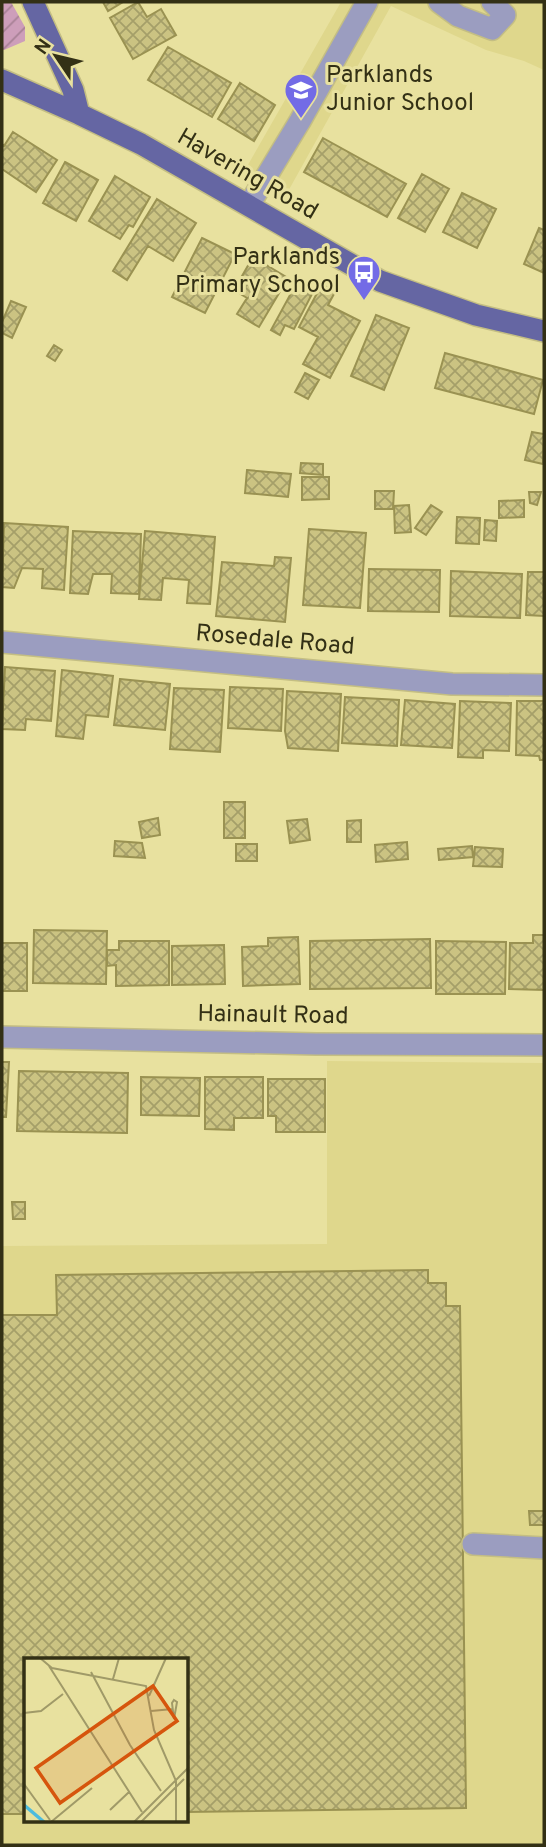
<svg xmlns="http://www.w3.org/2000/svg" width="546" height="1847" font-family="Overpass,sans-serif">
  <defs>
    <pattern id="garden-furrows" width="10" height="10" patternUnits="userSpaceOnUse" patternTransform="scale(1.75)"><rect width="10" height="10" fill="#cd9eba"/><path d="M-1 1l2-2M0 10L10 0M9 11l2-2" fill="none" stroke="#a78196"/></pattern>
    <pattern id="building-cross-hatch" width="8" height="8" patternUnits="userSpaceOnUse" patternTransform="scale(1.75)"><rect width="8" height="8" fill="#cbc382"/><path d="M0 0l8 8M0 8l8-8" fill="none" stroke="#a59f69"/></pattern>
  </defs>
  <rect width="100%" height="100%" fill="#e8e19f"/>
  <path fill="#dfd78c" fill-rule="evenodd" d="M 341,2 L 544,2 L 544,70 L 524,61 L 486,50 L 391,6 L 286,195 L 245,170 Z
    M 327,1061 L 544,1063 L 544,1845 L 2,1845 L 2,1246 L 327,1244 ZM 26,1660 L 187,1660 L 187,1821 L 26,1821 Z"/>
  <path fill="url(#garden-furrows)" d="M 2,2 L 11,2 L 25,27 L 25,41 L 4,50 L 2,49 Z"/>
  <path fill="url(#building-cross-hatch)" stroke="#9a9252" stroke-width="2" d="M 103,2 L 123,2 L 108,11 Z
    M 138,2 L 147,17 L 161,9 L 176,35 L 133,59 L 110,18 Z
    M 168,47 L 231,83 L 212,117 L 148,80 Z
    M 240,83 L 275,105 L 254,141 L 218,119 Z
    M 13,132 L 57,160 L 36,192 L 2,169 L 2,144 L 4,146 Z
    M 323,138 L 406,184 L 387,217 L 304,172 Z
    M 65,162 L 98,180 L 76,221 L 43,203 Z
    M 422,174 L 449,189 L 425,232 L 398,218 Z
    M 115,176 L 150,197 L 133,227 L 129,225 L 120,239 L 89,221 Z
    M 462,193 L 496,209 L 477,248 L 443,232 Z
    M 157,199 L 196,223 L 173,261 L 148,246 L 127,280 L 113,271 Z
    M 539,228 L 544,230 L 544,273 L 524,264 Z
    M 202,238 L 235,254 L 205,313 L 172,297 Z
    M 253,257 L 288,278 L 259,327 L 237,314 L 247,298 L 234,290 Z
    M 296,284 L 313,292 L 294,329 L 285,325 L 280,335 L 271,330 Z
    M 322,284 L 335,292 L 328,305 L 360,321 L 330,378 L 303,364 L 318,337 L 299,327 Z
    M 11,301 L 26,307 L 12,338 L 2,333 L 2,322 Z
    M 376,315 L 409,328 L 384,390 L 351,376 Z
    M 54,345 L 62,350 L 55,361 L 47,356 Z
    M 445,353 L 543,380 L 534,414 L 435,388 Z
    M 305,373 L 319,380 L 308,399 L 295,392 Z
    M 532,432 L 544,434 L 543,464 L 525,460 Z
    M 301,463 L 323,464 L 323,475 L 300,473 Z
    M 247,470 L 291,474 L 288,497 L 245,493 Z
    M 302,477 L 329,477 L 329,499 L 302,500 Z
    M 375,491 L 394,491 L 393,509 L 375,509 Z
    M 529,492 L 541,492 L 537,505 L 530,503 Z
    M 524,500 L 524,517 L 499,518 L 499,501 Z
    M 409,505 L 411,532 L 395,533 L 394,506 Z
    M 431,505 L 442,512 L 426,535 L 415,528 Z
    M 457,517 L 480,518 L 479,544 L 456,543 Z
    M 485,520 L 497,521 L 496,541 L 484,540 Z
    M 4,523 L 68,527 L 64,590 L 42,588 L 43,569 L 22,568 L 14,588 L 2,587 Z
    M 309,529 L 366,533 L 360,608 L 303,605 Z
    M 73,531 L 141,534 L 139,594 L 111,593 L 112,574 L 93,574 L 88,594 L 70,593 Z
    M 145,531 L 215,537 L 210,604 L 187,603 L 189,580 L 163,578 L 161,600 L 139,599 Z
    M 275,557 L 291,558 L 285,622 L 216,616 L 222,562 L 274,566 Z
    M 369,569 L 440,570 L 439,612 L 368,611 Z
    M 451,571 L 522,574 L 520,618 L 450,616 Z
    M 528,572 L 544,572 L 544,616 L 526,615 Z
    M 5,667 L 55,671 L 51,721 L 26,719 L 25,730 L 2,729 Z
    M 62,670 L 113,676 L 108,717 L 86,715 L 83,739 L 56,736 Z
    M 120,679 L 170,684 L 165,730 L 114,725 Z
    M 230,687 L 283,689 L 281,731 L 228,728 Z
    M 174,688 L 224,690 L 220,752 L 170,749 Z
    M 287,691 L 341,694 L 338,751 L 288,748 L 285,731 Z
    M 345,697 L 399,700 L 397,746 L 342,743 Z
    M 405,700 L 455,704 L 452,748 L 401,745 Z
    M 460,701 L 511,703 L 509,751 L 483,750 L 483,758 L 458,757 Z
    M 517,701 L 544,701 L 544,760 L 540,760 L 539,756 L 516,755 Z
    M 224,802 L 245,802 L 245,838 L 224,838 Z
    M 158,818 L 160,835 L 142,838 L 139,822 Z
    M 307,819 L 310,840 L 290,843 L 287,821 Z
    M 361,820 L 361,842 L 347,842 L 347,821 Z
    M 115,841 L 142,843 L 145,858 L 114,856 Z
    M 407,842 L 408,859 L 376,862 L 375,845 Z
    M 236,844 L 257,844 L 257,861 L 236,861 Z
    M 472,846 L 473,857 L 439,860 L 438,849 Z
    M 475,847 L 503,849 L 502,867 L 473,866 Z
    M 34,930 L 107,931 L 106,984 L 33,983 Z
    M 533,935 L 544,935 L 544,990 L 509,989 L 510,943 L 533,943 Z
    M 298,937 L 300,984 L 243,986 L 242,947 L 268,946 L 268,938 Z
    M 430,939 L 431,988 L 310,989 L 310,941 Z
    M 119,941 L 169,941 L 169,985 L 116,986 L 116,965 L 107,966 L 107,950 L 119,950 Z
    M 436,941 L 506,942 L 505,994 L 436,994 Z
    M 2,943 L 27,943 L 27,991 L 2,991 Z
    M 224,945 L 225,984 L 172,985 L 172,946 Z
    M 2,1062 L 9,1062 L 6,1117 L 2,1117 Z
    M 19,1071 L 128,1073 L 127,1133 L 17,1131 Z
    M 141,1077 L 200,1078 L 199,1116 L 141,1115 Z
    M 205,1077 L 263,1077 L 263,1118 L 234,1118 L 234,1130 L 205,1129 Z
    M 268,1079 L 325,1079 L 325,1132 L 276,1132 L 276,1116 L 268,1116 Z
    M 12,1202 L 25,1202 L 25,1219 L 13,1219 Z
    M 428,1270 L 428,1283 L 446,1283 L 446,1306 L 460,1306 L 466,1808 L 187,1812 L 187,1660 L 26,1660 L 26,1814 L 2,1814 L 2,1315 L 57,1315 L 56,1275 Z
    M 529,1511 L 544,1511 L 544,1525 L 530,1525 Z"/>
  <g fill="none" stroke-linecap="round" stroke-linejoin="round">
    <defs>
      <path id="minor" d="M 439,2 L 458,16 L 492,29 L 505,15 L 492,2
        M 249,205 L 300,121 L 367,2
        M 2,642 L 452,684 L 544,685
        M 2,1037 L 316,1044 L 544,1045
        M 473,1544 L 544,1548"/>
      <path id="major" d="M 33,2 L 73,90 L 79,114
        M 2,80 L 79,114 L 141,144 L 380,281 L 476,315 L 544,331"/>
    </defs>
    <use href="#minor" stroke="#c4be83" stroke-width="24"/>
    <use href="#major" stroke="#c4be83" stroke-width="24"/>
    <use href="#minor" stroke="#9b9dc0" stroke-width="21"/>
    <use href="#major" stroke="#6566a3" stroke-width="21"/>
  </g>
  <defs>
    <symbol id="school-pin" viewBox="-11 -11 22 30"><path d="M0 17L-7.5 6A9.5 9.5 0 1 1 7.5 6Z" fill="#736be6" stroke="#e8e19f"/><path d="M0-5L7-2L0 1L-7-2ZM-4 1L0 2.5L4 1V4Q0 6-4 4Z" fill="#fff"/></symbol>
    <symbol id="bus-pin" viewBox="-11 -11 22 30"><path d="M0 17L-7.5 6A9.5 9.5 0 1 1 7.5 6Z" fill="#736be6" stroke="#e8e19f"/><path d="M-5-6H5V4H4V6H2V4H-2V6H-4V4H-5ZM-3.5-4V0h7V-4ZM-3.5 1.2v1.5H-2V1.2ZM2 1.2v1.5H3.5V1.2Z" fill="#fff"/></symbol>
  </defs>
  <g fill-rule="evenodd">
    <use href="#school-pin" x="282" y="71" width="38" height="52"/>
    <use href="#bus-pin" x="345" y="253" width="38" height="52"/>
  </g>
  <g text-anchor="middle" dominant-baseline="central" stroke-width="6" stroke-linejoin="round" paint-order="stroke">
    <g font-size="24" fill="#333015" stroke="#e8e19f" text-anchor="start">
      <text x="326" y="76">Parklands<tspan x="326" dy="28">Junior School</tspan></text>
      <text x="340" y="258" text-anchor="end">Parklands<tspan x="340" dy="28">Primary School</tspan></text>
    </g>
    <g font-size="24" fill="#333015" stroke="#e8e19f">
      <text transform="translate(247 175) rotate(30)">Havering Road</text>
      <text transform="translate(275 641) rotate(5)">Rosedale Road</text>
      <text transform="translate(273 1016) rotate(1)">Hainault Road</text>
    </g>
  </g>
  <g transform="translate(24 1658)">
    <rect width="164" height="164" fill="#e8e19f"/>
    <path fill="none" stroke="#4dbbde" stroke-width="3.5" d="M 0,147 L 20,164"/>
    <path fill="none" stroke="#a09a68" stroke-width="2" d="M 16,0 L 28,10 L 122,28 L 130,72 L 152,123 L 152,164M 25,8 L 118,154M 67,14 L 106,87 L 137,133M 89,21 L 95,0M 125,38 L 142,0M 150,42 L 153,44 L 150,61 L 148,45 ZM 127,53 L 149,51M 0,55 L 17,53 L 39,36M 0,126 L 26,162M 86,152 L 105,134M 27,164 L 68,130M 110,164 L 165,109M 117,164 L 160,121"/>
    <path fill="#d6550d" fill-opacity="0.15" stroke="#d6550d" stroke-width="3.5" d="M 129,28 L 153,63 L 36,145 L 12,110 Z"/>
    <rect width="164" height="164" fill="none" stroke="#333015" stroke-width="3.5"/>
  </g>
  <rect width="546" height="1847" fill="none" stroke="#333015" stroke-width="7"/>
  <g transform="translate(56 56) rotate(305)" stroke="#e8e19f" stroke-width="5" paint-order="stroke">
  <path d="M0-5L12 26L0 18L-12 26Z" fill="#333015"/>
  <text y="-10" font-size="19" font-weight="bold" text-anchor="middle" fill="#333015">N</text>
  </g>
</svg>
